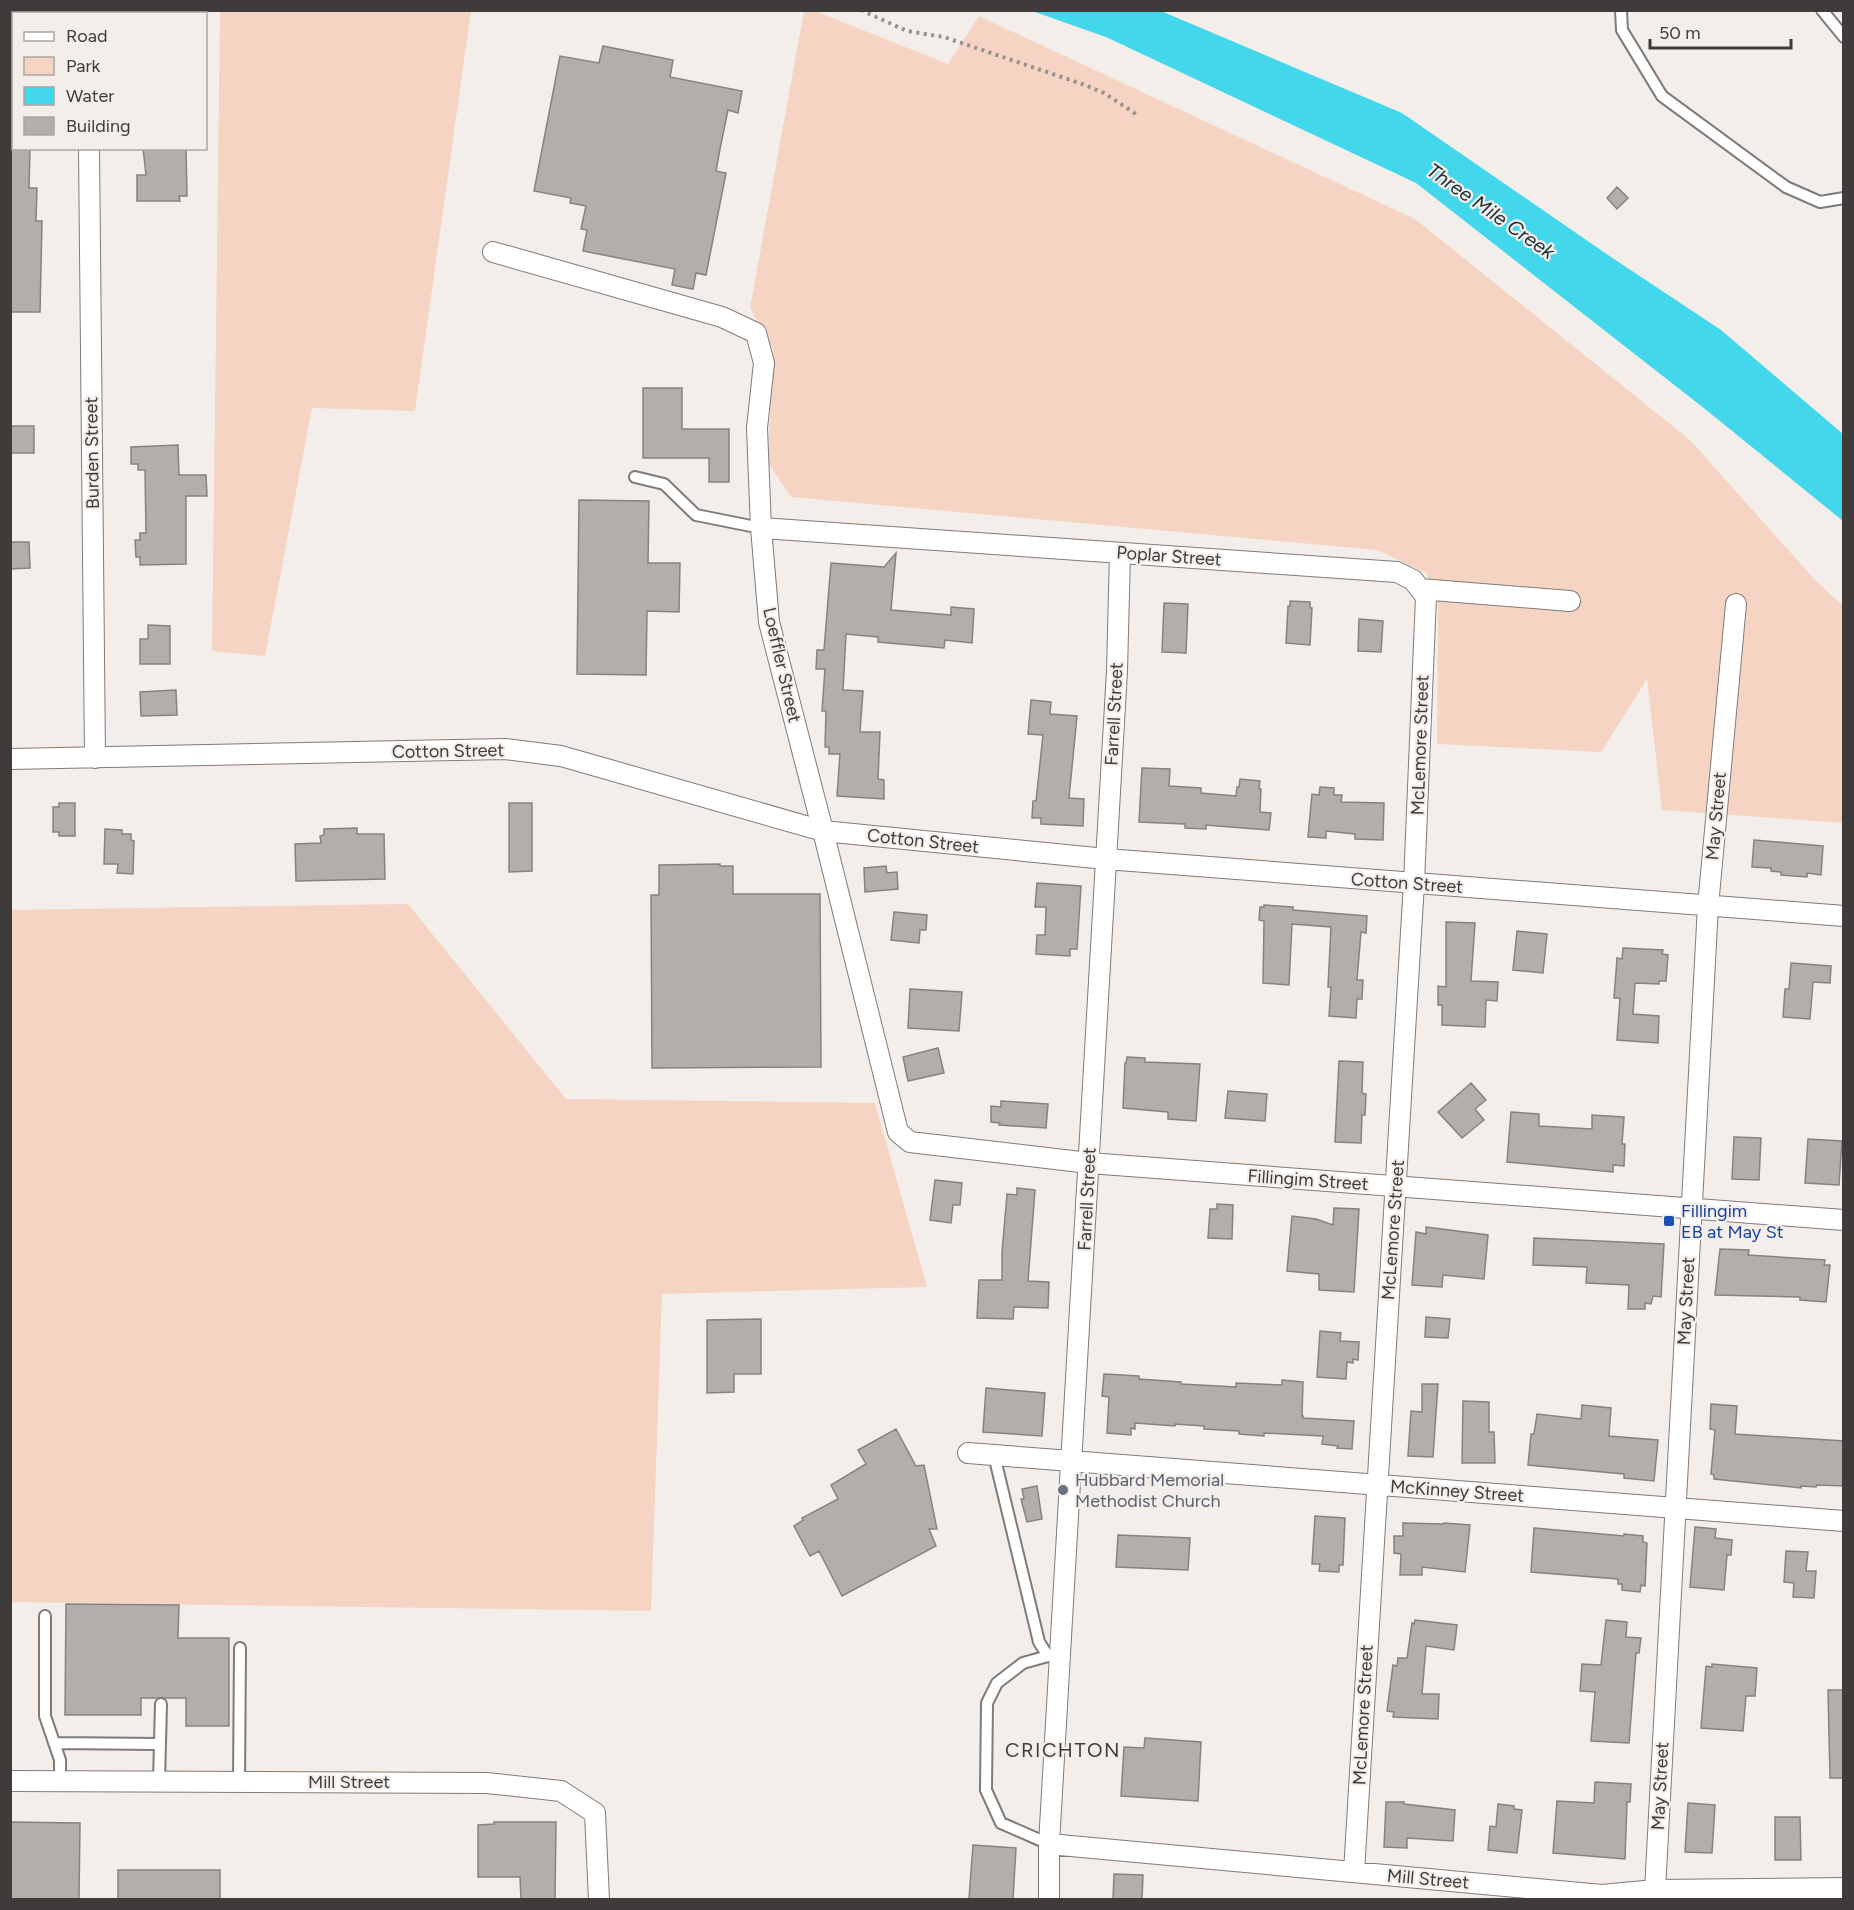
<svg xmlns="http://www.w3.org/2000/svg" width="1854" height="1910" font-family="Figtree,sans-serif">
  <rect width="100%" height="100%" fill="#f4eeeb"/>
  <path fill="#f6d4c3" d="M 220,11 L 471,11 L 415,411 L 312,408 L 265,656 L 212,651 Z
    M 804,11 L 815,11 L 948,64 L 979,16 L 1415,219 L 1690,440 L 1815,580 L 1843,606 L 1843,823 L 1662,810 L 1647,679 L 1601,752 L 1437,744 L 1438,603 L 1426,573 L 1377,550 L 791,497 L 768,463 L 773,349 L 750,308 Z
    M 408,904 L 566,1099 L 875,1103 L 927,1287 L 662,1294 L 651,1611 L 11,1602 L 11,910 Z"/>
  <path fill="#43d7eb" d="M 1032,11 L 1161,11 L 1402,113 L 1608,255 L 1721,330 L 1843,434 L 1843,521 L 1705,409 L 1416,183 L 1106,37 Z"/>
  <path fill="#b4aeab" stroke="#87827f" stroke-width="1.5" d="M 603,46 L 673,60 L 670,77 L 742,91 L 738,113 L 728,110 L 720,149 L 716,171 L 726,173 L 706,275 L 696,273 L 693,289 L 672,285 L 675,269 L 583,251 L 587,230 L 581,229 L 586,206 L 570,203 L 571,198 L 534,191 L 560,56 L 599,63 Z
    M 10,148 L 30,148 L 29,188 L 37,188 L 36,221 L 42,221 L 40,312 L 10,312 Z
    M 143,148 L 186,148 L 187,196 L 179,196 L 180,201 L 137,201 L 137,175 L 146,175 Z
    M 1617,187 L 1628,198 L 1617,209 L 1607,198 Z
    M 643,388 L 682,388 L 682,429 L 729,429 L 729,482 L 709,482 L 709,458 L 643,458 Z
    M 10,426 L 34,426 L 34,453 L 10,453 Z
    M 178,445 L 179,475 L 206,475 L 207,496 L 186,496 L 186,564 L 140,565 L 140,557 L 136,557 L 135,540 L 140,540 L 140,533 L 146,533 L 145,470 L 138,470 L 138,464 L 131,464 L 131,447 Z
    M 579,500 L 649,501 L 648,563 L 680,563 L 679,612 L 647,611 L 646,675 L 577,674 Z
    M 10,542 L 29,542 L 30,568 L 10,569 Z
    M 896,553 L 891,610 L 951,615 L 951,607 L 974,609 L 972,643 L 945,640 L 944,648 L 878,642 L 878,637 L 846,634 L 843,690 L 863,691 L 860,732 L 880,732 L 878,779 L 884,780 L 884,799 L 837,796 L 840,754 L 829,754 L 829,747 L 825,747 L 826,711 L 822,711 L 825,669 L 816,669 L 817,650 L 824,650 L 831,563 L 884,567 Z
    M 1290,601 L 1310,602 L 1310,608 L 1312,608 L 1310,645 L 1286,643 L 1288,606 L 1290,606 Z
    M 1164,603 L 1188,604 L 1186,653 L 1162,652 Z
    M 1359,619 L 1383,621 L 1381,652 L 1358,651 Z
    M 148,625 L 170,626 L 170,664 L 140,664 L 140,639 L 148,639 Z
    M 176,690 L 177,715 L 141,716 L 140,692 Z
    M 1031,700 L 1051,702 L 1050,714 L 1077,716 L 1069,798 L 1084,799 L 1083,826 L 1041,824 L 1041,818 L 1032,818 L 1033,801 L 1036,801 L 1043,735 L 1028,734 Z
    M 1142,768 L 1170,769 L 1169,786 L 1201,788 L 1201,793 L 1236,796 L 1237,787 L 1239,787 L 1240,779 L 1260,781 L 1259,789 L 1261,789 L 1260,812 L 1271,813 L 1269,830 L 1217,826 L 1206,825 L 1206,829 L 1185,828 L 1185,824 L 1139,822 Z
    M 1320,787 L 1334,788 L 1334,795 L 1342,795 L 1341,802 L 1384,803 L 1383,840 L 1355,839 L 1355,834 L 1326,831 L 1326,838 L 1308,837 L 1312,794 L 1319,795 Z
    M 59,803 L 75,803 L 75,836 L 59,836 L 59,832 L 53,832 L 53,807 L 59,807 Z
    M 509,803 L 532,803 L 532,871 L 509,872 Z
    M 357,828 L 357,834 L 384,834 L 385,879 L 296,881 L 295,844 L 321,843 L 320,836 L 324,835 L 324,829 Z
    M 105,829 L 122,830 L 122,834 L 131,834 L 131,840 L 134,841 L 133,874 L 117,873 L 118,864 L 104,864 Z
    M 1754,840 L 1823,846 L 1821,875 L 1807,873 L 1807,877 L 1781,875 L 1781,872 L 1771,871 L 1771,868 L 1752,867 Z
    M 720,864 L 720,866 L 733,866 L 733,894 L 820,894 L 821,1067 L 652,1068 L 651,895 L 659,895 L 659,865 Z
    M 886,866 L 887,873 L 897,872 L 898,889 L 865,892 L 864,868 Z
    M 1037,883 L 1081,886 L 1077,949 L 1070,949 L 1070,956 L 1036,954 L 1037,935 L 1045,935 L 1046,907 L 1035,907 Z
    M 1264,905 L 1293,907 L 1293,910 L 1367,916 L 1366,933 L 1361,932 L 1357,980 L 1363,980 L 1362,999 L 1357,999 L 1356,1018 L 1329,1016 L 1331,987 L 1328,987 L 1331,927 L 1292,924 L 1289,985 L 1263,983 L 1264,921 L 1259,920 L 1260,907 L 1264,907 Z
    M 894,912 L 927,915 L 926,930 L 920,930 L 919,943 L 891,940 Z
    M 1446,922 L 1475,923 L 1471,981 L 1498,982 L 1497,1001 L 1486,1000 L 1485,1027 L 1442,1025 L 1442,1005 L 1438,1005 L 1438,986 L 1446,987 Z
    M 1517,931 L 1547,934 L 1543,973 L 1513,970 Z
    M 1623,948 L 1663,950 L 1662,954 L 1668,955 L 1666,981 L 1659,981 L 1659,984 L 1635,983 L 1633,1014 L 1659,1016 L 1658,1043 L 1617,1040 L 1620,998 L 1614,998 L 1616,972 L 1617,958 L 1622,959 Z
    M 1791,963 L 1831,966 L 1830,983 L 1813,982 L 1810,1019 L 1783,1017 L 1785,989 L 1789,989 Z
    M 910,989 L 962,992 L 959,1031 L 908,1028 Z
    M 938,1048 L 944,1073 L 908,1081 L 903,1057 Z
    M 1127,1057 L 1145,1058 L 1145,1062 L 1200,1064 L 1196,1121 L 1168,1119 L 1168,1112 L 1123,1108 L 1125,1063 L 1126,1063 Z
    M 1339,1061 L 1363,1062 L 1362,1093 L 1366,1094 L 1365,1115 L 1362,1115 L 1361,1143 L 1335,1142 Z
    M 1471,1083 L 1486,1100 L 1475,1109 L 1484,1120 L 1462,1138 L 1438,1112 Z
    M 1228,1091 L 1267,1094 L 1265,1121 L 1225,1118 Z
    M 1001,1101 L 1048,1104 L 1046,1128 L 999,1125 L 1000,1123 L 991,1122 L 991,1106 L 1001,1107 Z
    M 1511,1112 L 1539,1114 L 1539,1126 L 1592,1129 L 1592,1115 L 1624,1117 L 1622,1144 L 1625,1144 L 1624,1166 L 1613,1165 L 1613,1172 L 1507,1162 Z
    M 1734,1137 L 1761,1138 L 1759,1180 L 1732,1179 Z
    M 1808,1139 L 1842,1141 L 1839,1185 L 1805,1183 Z
    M 935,1180 L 962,1183 L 960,1205 L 953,1205 L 951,1223 L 930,1220 Z
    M 1017,1188 L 1035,1190 L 1028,1281 L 1049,1282 L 1048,1308 L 1014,1307 L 1013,1319 L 977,1318 L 979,1280 L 1002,1280 L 1002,1253 L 1007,1194 L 1017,1195 Z
    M 1217,1204 L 1233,1205 L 1232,1239 L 1208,1238 L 1210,1209 L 1217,1209 Z
    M 1334,1208 L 1359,1209 L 1354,1292 L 1319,1290 L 1319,1274 L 1287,1271 L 1292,1216 L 1316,1219 L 1333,1225 Z
    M 1426,1227 L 1488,1235 L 1484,1279 L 1443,1275 L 1442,1287 L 1412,1285 L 1416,1232 L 1426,1234 Z
    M 1534,1238 L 1664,1244 L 1661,1297 L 1653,1296 L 1651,1304 L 1645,1303 L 1645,1309 L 1628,1309 L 1629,1285 L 1586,1283 L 1587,1267 L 1533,1265 Z
    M 1720,1249 L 1749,1250 L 1748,1255 L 1825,1260 L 1824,1265 L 1830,1265 L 1826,1302 L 1800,1300 L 1800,1297 L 1715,1295 Z
    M 1426,1317 L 1450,1319 L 1448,1338 L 1425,1337 Z
    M 761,1319 L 761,1374 L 734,1374 L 734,1392 L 707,1393 L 707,1320 Z
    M 1320,1331 L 1341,1333 L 1340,1341 L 1359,1342 L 1358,1360 L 1353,1359 L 1353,1363 L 1347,1362 L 1346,1379 L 1317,1377 Z
    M 1104,1374 L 1139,1376 L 1139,1379 L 1181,1382 L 1181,1384 L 1236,1387 L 1236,1383 L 1282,1385 L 1282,1380 L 1303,1382 L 1302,1416 L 1303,1416 L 1303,1418 L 1354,1421 L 1352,1449 L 1337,1448 L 1338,1446 L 1322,1444 L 1323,1436 L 1264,1433 L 1264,1436 L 1239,1434 L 1239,1431 L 1204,1429 L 1204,1426 L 1175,1424 L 1175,1426 L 1135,1423 L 1135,1429 L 1131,1428 L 1131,1435 L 1107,1433 L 1109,1397 L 1102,1396 Z
    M 1422,1384 L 1438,1384 L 1433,1457 L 1408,1456 L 1411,1411 L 1422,1412 Z
    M 986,1388 L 1045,1393 L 1042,1436 L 983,1432 Z
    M 1463,1401 L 1489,1402 L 1489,1432 L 1494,1432 L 1495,1463 L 1462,1463 Z
    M 1711,1404 L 1737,1406 L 1735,1434 L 1844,1441 L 1844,1486 L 1817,1485 L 1816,1487 L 1801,1486 L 1801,1488 L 1714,1479 L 1714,1475 L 1711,1474 L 1715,1430 L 1710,1429 Z
    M 1582,1405 L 1611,1408 L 1609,1436 L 1658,1440 L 1654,1481 L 1624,1478 L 1624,1474 L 1528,1465 L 1531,1434 L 1534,1434 L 1537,1414 L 1581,1419 Z
    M 896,1429 L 916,1466 L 924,1465 L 937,1529 L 929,1529 L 936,1546 L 842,1596 L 819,1551 L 810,1556 L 794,1526 L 803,1520 L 802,1518 L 838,1499 L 831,1485 L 866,1464 L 858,1450 Z
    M 1037,1486 L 1042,1519 L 1027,1522 L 1021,1499 L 1024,1499 L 1022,1489 Z
    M 1315,1516 L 1345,1518 L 1343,1565 L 1339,1565 L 1339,1572 L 1319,1571 L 1320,1564 L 1312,1564 Z
    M 1403,1523 L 1443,1524 L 1444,1523 L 1470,1525 L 1465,1572 L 1422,1567 L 1422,1575 L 1400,1575 L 1401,1554 L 1394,1553 L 1394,1536 L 1403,1536 Z
    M 1695,1527 L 1716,1529 L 1715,1538 L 1732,1540 L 1731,1555 L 1727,1555 L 1724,1590 L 1690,1587 Z
    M 1534,1528 L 1624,1536 L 1624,1534 L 1643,1536 L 1643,1542 L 1647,1543 L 1645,1586 L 1641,1585 L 1640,1592 L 1622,1590 L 1622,1584 L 1618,1584 L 1618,1579 L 1531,1572 Z
    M 1118,1535 L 1190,1538 L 1188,1570 L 1116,1567 Z
    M 1786,1551 L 1808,1552 L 1806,1571 L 1816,1571 L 1814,1598 L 1793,1597 L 1794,1583 L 1784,1582 Z
    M 66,1604 L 179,1605 L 178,1638 L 229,1638 L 229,1726 L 186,1726 L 186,1698 L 141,1698 L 141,1715 L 65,1715 Z
    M 1415,1620 L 1457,1625 L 1454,1650 L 1426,1646 L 1422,1694 L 1439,1694 L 1438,1719 L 1393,1717 L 1394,1712 L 1387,1711 L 1393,1665 L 1397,1666 L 1398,1658 L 1407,1658 L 1412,1623 L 1414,1624 Z
    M 1606,1620 L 1627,1622 L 1626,1637 L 1641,1638 L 1639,1653 L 1636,1653 L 1629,1743 L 1591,1741 L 1595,1692 L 1580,1691 L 1582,1664 L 1601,1665 Z
    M 1712,1664 L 1757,1668 L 1755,1696 L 1746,1696 L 1743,1731 L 1701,1728 L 1706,1666 L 1712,1667 Z
    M 1828,1690 L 1844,1690 L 1844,1778 L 1830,1778 Z
    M 1145,1738 L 1201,1742 L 1198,1801 L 1121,1796 L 1124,1747 L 1144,1748 Z
    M 1595,1782 L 1631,1784 L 1630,1802 L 1627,1802 L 1625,1859 L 1553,1853 L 1557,1801 L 1594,1803 Z
    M 1386,1802 L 1404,1802 L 1404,1804 L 1455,1810 L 1453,1841 L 1407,1838 L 1407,1848 L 1384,1847 Z
    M 1688,1803 L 1715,1805 L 1712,1853 L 1685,1852 Z
    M 1498,1804 L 1514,1806 L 1514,1809 L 1522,1810 L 1517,1853 L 1488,1850 L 1490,1826 L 1496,1827 Z
    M 1775,1817 L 1800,1817 L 1801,1860 L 1775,1860 Z
    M 10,1822 L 80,1823 L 79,1899 L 10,1899 Z
    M 494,1822 L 556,1822 L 555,1899 L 521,1899 L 520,1877 L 478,1877 L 478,1825 L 494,1824 Z
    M 973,1845 L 1016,1848 L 1013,1899 L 969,1899 Z
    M 118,1870 L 220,1870 L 220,1899 L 118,1899 Z
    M 1114,1874 L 1143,1875 L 1142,1899 L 1113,1899 Z"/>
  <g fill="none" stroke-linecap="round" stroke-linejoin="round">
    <defs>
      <path id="lane" d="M 1621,10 L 1622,30 L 1662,96 L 1786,187 L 1820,202 L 1844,198
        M 1822,10 L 1844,37
        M 635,477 L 664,484 L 696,515 L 761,528
        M 994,1455 L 1039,1642 L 1048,1656
        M 45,1616 L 45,1716 L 60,1760 L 60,1781
        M 54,1743 L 159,1744
        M 159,1781 L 161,1704
        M 239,1782 L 240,1648
        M 1049,1844 L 1001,1823 L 986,1790 L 987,1703 L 997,1683 L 1023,1663 L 1048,1656 L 1060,1657"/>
      <path id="street" d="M 87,10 L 87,14
        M 10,34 L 14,34
        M 89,148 L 95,758
        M 493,252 L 722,317 L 756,333 L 764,363 L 757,428 L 761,528 L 769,622 L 823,831 L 898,1132 L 910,1142 L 1089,1163 L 1844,1220
        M 761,528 L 1397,572 L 1413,580 L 1420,589 L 1570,601
        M 10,759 L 505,749 L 561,756 L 823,831 L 1106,859 L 1844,916
        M 968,1453 L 1844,1521
        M 10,1781 L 487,1783 L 561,1791 L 595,1813 L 599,1900
        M 1049,1844 L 1602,1895 L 1655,1890 L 1844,1888
        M 1354,1872 L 1414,883 L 1426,597 L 1420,589
        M 1655,1890 L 1708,906 L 1736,604
        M 1049,1900 L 1049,1844 L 1117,671 L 1120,553"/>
    </defs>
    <use href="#lane" stroke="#807a78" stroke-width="14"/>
    <use href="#street" stroke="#807a78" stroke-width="22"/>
    <path stroke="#95918f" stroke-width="4" stroke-dasharray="3 4.5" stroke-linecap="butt" d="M 861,10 L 907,31 L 944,37 L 1085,85 L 1104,93 L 1139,116"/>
    <use href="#lane" stroke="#fff" stroke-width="10"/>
    <use href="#street" stroke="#fff" stroke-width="20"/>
  </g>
  <rect fill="#1a4fb4" stroke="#f4eeeb" stroke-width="2" x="1663" y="1215" width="12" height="12" rx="3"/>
  <circle fill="#6b7280" stroke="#f4eeeb" stroke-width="2" cx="1063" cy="1490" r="6"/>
  <g text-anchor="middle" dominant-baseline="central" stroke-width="4.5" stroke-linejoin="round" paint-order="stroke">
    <g font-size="18" fill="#3e3b3a" stroke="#f4eeeb">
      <text transform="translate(92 453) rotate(-91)">Burden Street</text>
      <text transform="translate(1169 556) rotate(4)">Poplar Street</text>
      <text transform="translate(782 665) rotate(77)">Loeffler Street</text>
      <text transform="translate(1114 714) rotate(-87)">Farrell Street</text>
      <text transform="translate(1420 745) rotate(-88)">McLemore Street</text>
      <text transform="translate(448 751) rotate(-1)">Cotton Street</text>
      <text transform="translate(1716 816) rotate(-85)">May Street</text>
      <text transform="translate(923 841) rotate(6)">Cotton Street</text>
      <text transform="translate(1407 883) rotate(4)">Cotton Street</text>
      <text transform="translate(1308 1180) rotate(4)">Fillingim Street</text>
      <text transform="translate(1087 1199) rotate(-87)">Farrell Street</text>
      <text transform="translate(1393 1230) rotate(-86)">McLemore Street</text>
      <text transform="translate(1686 1301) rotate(-87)">May Street</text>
      <text transform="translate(1457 1491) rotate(4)">McKinney Street</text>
      <text transform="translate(1363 1715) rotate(-87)">McLemore Street</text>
      <text x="349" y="1782">Mill Street</text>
      <text transform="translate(1660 1786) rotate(-87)">May Street</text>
      <text transform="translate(1428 1879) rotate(5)">Mill Street</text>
    </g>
    <g font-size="18" fill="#164399" stroke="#f4eeeb" text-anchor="start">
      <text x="1681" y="1211">Fillingim<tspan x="1681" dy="21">EB at May St</tspan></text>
    </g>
    <g font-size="18" fill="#5b616d" stroke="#f4eeeb" text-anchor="start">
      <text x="1075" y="1480">Hubbard Memorial<tspan x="1075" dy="21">Methodist Church</tspan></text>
    </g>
    <g font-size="20" font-style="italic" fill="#183034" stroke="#f4eeeb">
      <text transform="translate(1491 211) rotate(35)">Three Mile Creek</text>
    </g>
    <g font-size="20" letter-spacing="1.5" fill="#3e3b3a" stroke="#f4eeeb">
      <text x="1063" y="1750">CRICHTON</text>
    </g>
  </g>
  <rect width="1854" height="1910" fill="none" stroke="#3e3b3a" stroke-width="24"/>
  <rect x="12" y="12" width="195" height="138" fill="#f4eeeb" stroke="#aba6a4" stroke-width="1.5"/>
  <rect x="24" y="32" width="30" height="9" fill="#ffffff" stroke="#aba6a4" stroke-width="1.5"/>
  <text x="66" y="42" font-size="18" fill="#3e3b3a">Road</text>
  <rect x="24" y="57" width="30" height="18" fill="#f6d4c3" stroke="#aba6a4" stroke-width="1.5"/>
  <text x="66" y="72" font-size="18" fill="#3e3b3a">Park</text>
  <rect x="24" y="87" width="30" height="18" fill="#43d7eb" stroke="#aba6a4" stroke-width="1.5"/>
  <text x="66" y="102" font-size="18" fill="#3e3b3a">Water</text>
  <rect x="24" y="117" width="30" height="18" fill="#b4aeab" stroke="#aba6a4" stroke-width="1.5"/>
  <text x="66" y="132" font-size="18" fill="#3e3b3a">Building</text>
  <path d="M1650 39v9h141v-9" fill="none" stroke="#3e3b3a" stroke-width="3"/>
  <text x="1659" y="39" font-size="18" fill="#3e3b3a" stroke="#f4eeeb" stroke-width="4.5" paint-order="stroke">50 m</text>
</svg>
